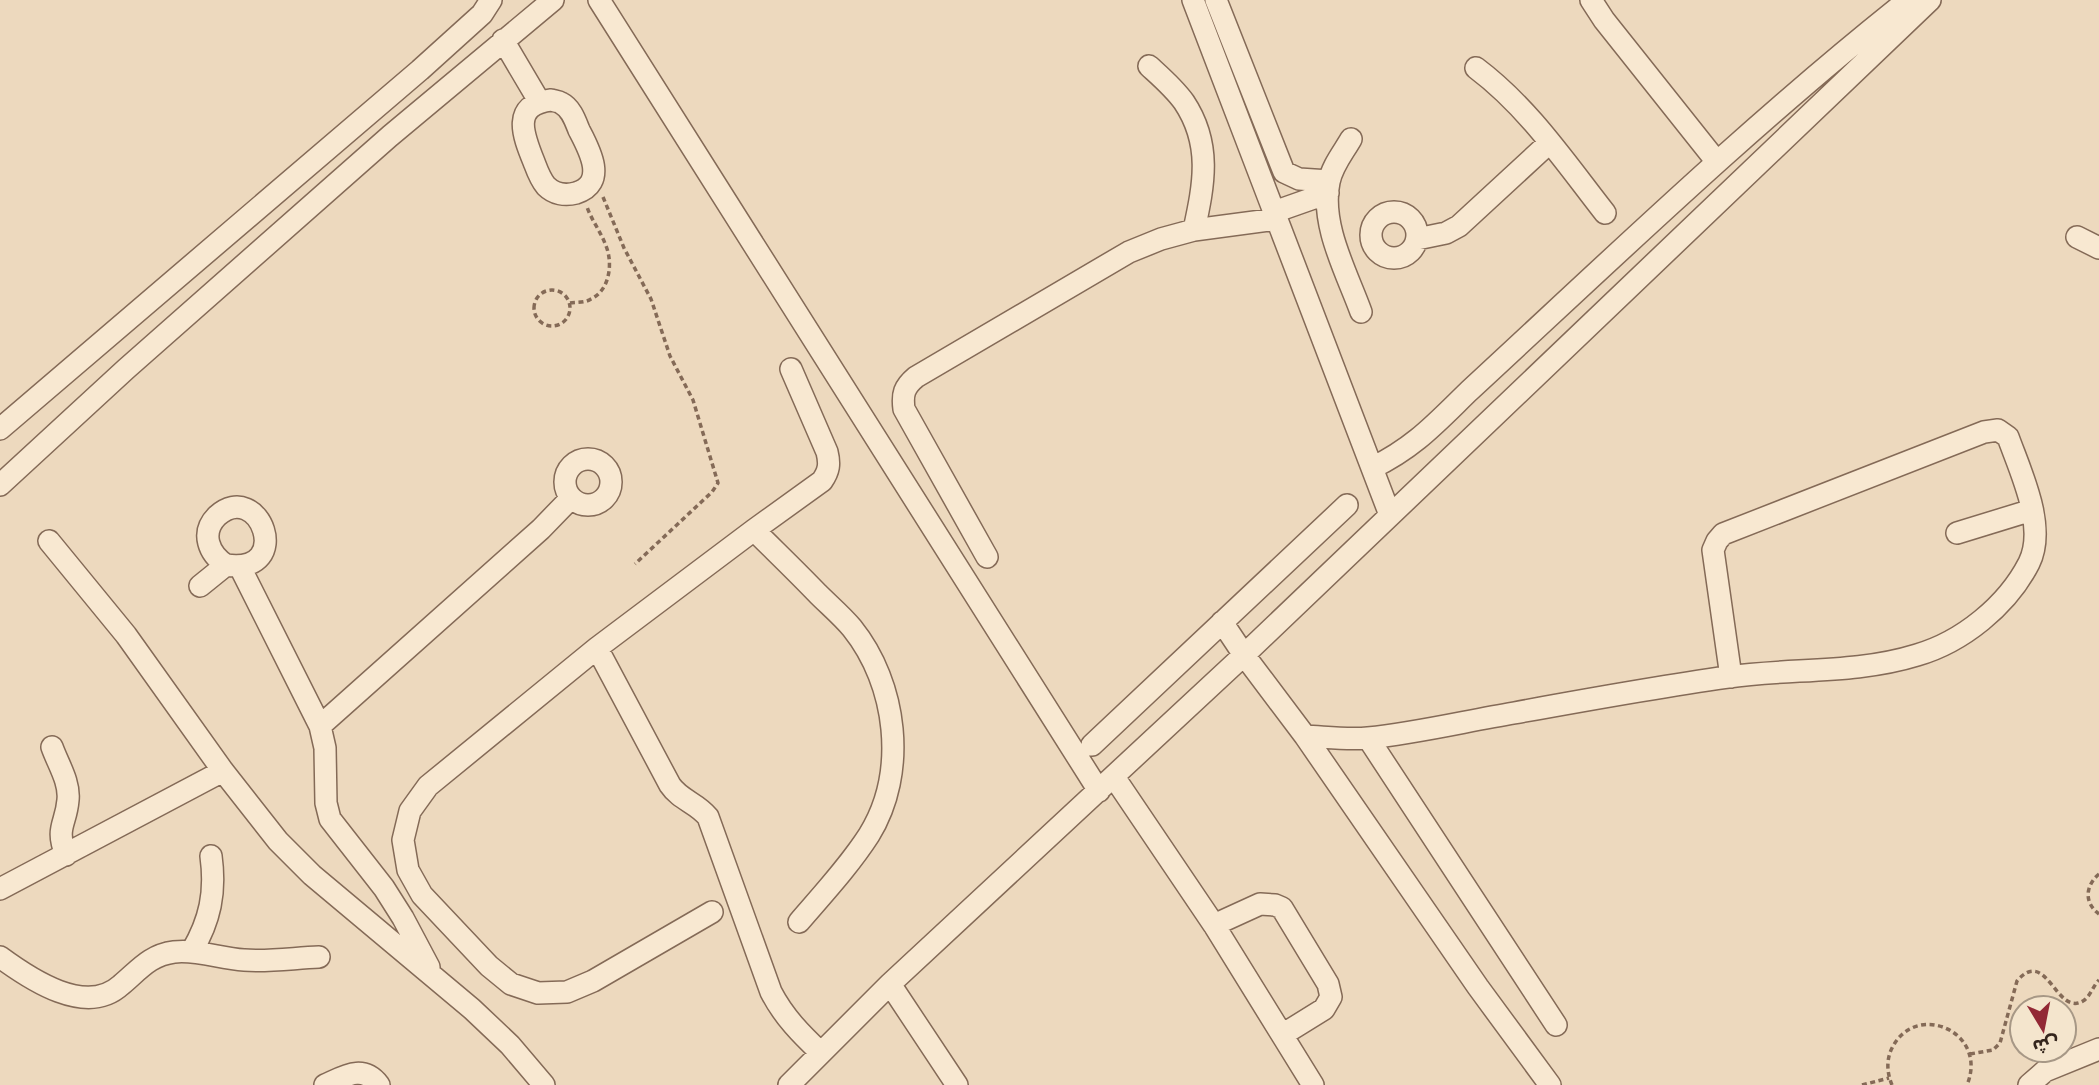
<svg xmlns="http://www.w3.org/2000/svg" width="2099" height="1085" font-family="'IBM Plex Serif','Noto Sans Arabic',serif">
  <rect width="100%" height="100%" fill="#edd9be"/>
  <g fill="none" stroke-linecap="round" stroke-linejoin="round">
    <defs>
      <path id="minor" d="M 599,0 L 1099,791
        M 1193,0 L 1390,515
        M 1216,0 L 1284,172 L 1299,179 L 1329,181
        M 1591,0 L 1604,20 L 1717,162
        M 503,40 L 539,101
        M 1149,66 C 1161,77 1174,88 1184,102 C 1212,144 1204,184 1194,230
        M 1476,68 C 1528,107 1565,162 1605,213
        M 551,100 C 554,101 558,101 561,103 C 571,108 575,120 579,130 C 589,149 608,183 576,193 C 565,196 554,194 546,186 C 540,179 537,170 534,162 C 523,135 511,105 551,100 Z
        M 1351,139 C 1343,153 1332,166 1329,182 C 1320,225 1347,273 1361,312
        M 1274,212 L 1328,193
        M1371 235a23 23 0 1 1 46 0a23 23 0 1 1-46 0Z
        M 2077,237 L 2099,248
        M 1417,239 L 1446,233 L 1459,226 L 1549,143
        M 0,429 L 420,70 L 482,14 L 491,0
        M565 482a23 23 0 1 1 46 0a23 23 0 1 1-46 0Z
        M 1372,468 C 1415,447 1436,423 1469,391 C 1613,258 1754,122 1908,0
        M 0,485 L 126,369 L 390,136 L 553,0
        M 754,530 C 775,551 797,572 818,594 C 829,605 842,616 852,628 C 897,684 908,772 869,835 C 849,866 823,894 799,922
        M 1957,533 L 2032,510
        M 49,541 L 126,635 L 223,771 L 278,841 L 312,875 L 472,1009 L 510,1045 L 544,1085
        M 987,557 L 904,409 C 902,394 904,387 916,377 L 1129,252 L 1161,239 L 1194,230 L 1277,219
        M 240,567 L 320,726 L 325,748 L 326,803 L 330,819 L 384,888 L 403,918 L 429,967
        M 200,586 L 226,565 C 296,575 259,478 217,516 C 200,533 209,554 226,565
        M 1222,622 L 1244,655 L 1305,736 L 1478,987 L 1550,1085
        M 597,648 L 670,785 C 680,800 697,803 708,817 L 771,992 C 784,1017 801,1034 821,1053
        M 320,726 L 541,529 L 571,498
        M 1305,736 C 1326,737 1347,740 1368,738 C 1417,733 1466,721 1514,713 C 1585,700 1657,687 1728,677 C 1791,668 1856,674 1917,655 C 1962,642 2007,606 2029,563 C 2047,527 2021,473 2008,437 L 1998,430 L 1984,432 L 1723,534 L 1717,541 L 1713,550 L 1731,677
        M 1368,738 L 1556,1025
        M 1092,745 L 1347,505
        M 52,747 C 58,764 70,782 68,800 C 66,825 55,827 66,855
        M 1114,777 L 1214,925 L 1313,1085
        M 0,889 L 223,771
        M 712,912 L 593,981 L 567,992 L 538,993 L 511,984 L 489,966 L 422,895 L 408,870 L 403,840 L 410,811 L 428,786 L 597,648 L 754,530 L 822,481 C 829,471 830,464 827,452 L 791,369
        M 1214,925 L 1260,904 L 1275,905 L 1282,908 L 1328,984 L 1331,997 L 1324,1009 L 1282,1035
        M 192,951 C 210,920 216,893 211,856
        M 0,957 C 30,979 86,1017 121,985 C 139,970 150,955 174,952 C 197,949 221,959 244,960 C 268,962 294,958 319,957
        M 890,984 L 957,1085
        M 325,1085 C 345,1076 363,1064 379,1085
        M 789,1085 L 890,984 L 1244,655 L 1930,0
        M 2029,1085 L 2045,1071 L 2099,1049"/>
    </defs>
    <use href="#minor" stroke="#846a57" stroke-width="24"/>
    <path stroke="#846a57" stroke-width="3.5" stroke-dasharray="5 3.5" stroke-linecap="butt" d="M 603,197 L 624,248 L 651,299 L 670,356 L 693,400 L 718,483 L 712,492 L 635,564
      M534 308a18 18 0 1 1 36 0a18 18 0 1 1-36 0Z
      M 570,303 C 577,302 585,303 591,299 C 610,290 613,263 606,246 C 601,232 592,221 587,207
      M 2099,874 C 2085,886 2084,903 2099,914
      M 1970,1054 L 1993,1050 L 2000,1043 L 2017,981 C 2047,946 2056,1017 2083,1001 C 2090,997 2093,986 2099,980
      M 1862,1085 L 1889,1078
      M 1892,1085 C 1887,1073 1886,1060 1892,1048 C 1916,1000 1989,1032 1967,1085"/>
    <use href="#minor" stroke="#f8e8d1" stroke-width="21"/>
  </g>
  <g transform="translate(2043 1029) rotate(170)"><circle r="33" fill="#f4e5cd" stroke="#a79886" stroke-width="2"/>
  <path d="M0-5L12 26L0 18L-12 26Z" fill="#922835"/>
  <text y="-10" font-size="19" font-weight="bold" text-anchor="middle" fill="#34251c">ش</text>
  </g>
</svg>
